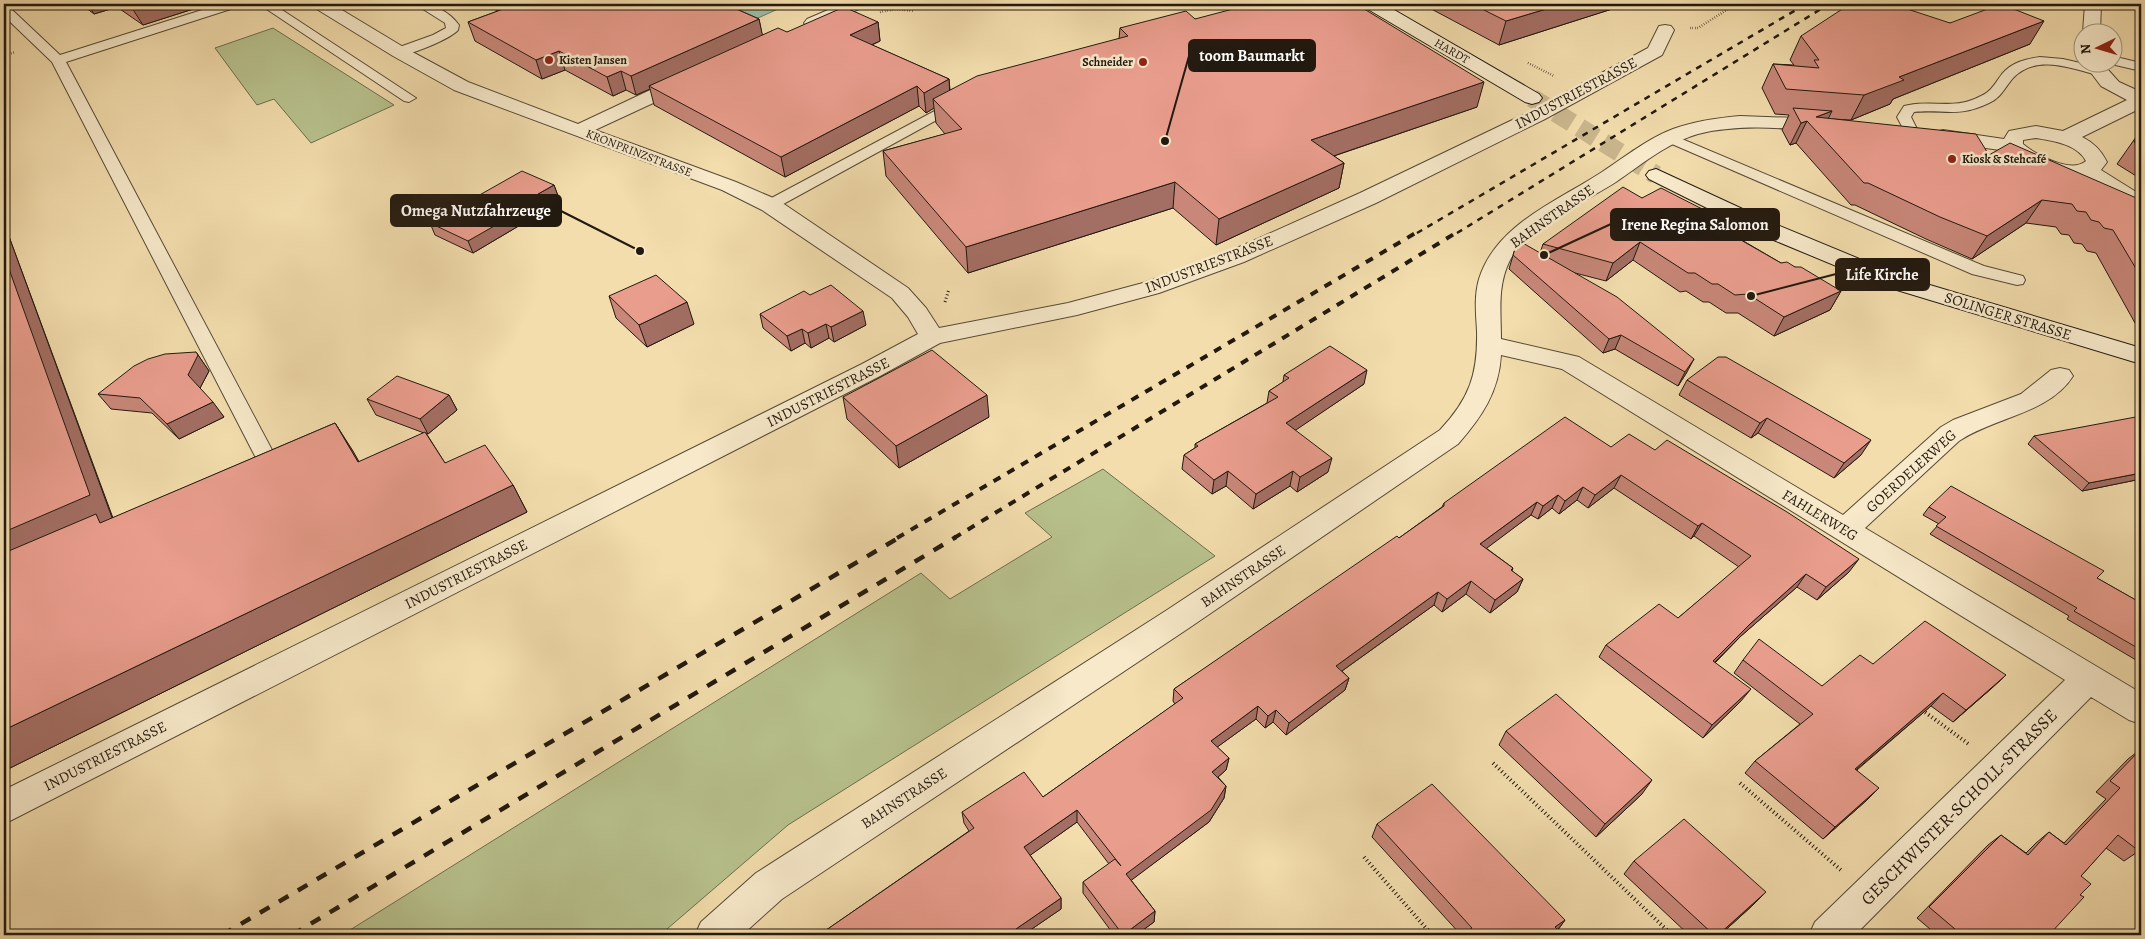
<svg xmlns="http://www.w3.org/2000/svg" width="2145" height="939" font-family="Alegreya,serif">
  <rect width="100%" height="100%" fill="#f3ddad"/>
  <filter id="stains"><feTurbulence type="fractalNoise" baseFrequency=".004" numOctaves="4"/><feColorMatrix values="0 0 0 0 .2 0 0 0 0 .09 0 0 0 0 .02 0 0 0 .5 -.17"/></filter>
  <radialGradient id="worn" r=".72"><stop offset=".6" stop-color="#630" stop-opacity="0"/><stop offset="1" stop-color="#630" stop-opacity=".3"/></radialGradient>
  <path fill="#b8c28d" stroke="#6d6e4e" d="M 273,28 L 394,105 L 311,143 L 274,99 L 257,105 L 215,48 Z
    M 1103,469 L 1215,556 L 788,825 L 660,935 L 342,935 L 921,573 L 950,599 L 1052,537 L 1025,513 Z"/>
  <path fill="#9dbda5" stroke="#6c7b69" d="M 752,4 L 789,4 L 758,18 L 750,19 L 738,12 Z"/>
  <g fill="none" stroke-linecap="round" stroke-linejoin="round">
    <path fill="#6c7b69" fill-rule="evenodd" d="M 1902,4 L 1908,4 L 1920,18 L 1918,19 L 1914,19 Z"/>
    <path stroke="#c9b68d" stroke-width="19" stroke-dasharray="19 9" stroke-linecap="butt" d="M 1532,98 L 1656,175"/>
    <defs>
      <path id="service" d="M 221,4 L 239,4 L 237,7 L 66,62 L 280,465 L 277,470 L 257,477 L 250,475 L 247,470 L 250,465 L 258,462 L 52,62 L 4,16 L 4,5 L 8,6 L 60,55 Z
        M 259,4 L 273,4 L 416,98 L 409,102 L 404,101 Z
        M 415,4 C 432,3 449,11 459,25 L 458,30 C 450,39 406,58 394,55 L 392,52 L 394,49 L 433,35 L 446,28 L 445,23 Z
        M 2112,56 L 2141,63 L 2141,71 L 2107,63 L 2112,62 Z
        M 2040,57 L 2063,59 L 2102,68 L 2104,71 L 2097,75 C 2070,68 2036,54 2013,78 C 2005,87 2001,98 1989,103 C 1958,118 1944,109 1914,112 L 1911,117 L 1919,133 L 1917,136 L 1907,136 L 1897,117 L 1904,106 L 1909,105 C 1935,100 1955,110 1981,96 C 1991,92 1996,82 2002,74 C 2012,62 2026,59 2040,57 Z
        M 959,98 L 966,102 L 964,105 L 776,208 L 764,208 L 762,205 L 764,202 Z
        M 1670,134 L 1984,266 L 2023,276 L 2025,280 L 2023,284 L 2017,285 L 1972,274 L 1665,141 L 1663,138 L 1665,135 Z"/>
      <path id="minor" d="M 313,4 L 332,4 L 405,48 L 468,82 L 578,124 L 678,77 L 685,75 L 692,77 L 694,81 L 692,85 L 595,130 L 736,182 L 778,200 L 908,288 L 926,308 L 939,328 L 1068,303 L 1143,283 L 1228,252 L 1360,193 L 1531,111 L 1648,48 L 1659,26 L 1665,25 L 1671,26 L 1674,30 L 1662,55 L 1545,119 L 1376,203 L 1244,262 L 1159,293 L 1077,315 L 940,343 L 880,376 L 4,824 L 4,790 L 862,364 L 918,334 L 908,317 L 892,298 L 762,210 L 722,190 L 454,90 L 393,56 L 315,8 Z
        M 842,4 L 863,4 L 861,8 L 819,27 L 813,28 L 807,27 L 804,23 L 807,19 Z
        M 2085,4 L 2101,4 L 2100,32 L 2083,32 Z
        M 2083,62 L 2101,62 L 2119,82 L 2141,92 L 2141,108 L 2082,137 C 2094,143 2101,150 2107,162 L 2101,170 L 2141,195 L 2141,210 L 2133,209 L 2083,177 L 2068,177 L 2047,173 L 2023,163 L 2007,151 L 1943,142 L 1936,140 L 1933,136 L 1936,132 L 1943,130 L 2004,139 L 2009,131 L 2036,126 L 2063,131 L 2127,100 L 2101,86 ZM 2036,138 C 2053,141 2077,144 2086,161 C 2071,174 2036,155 2023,144 L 2023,140 Z
        M 1740,116 L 1823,119 L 1830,121 L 1833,125 L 1830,129 L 1823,131 C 1782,128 1738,124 1698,134 C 1667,143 1642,164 1616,182 C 1586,201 1526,229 1510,260 C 1497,286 1501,311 1501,339 L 1579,357 L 1843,515 L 1941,427 L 1953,420 L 2021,394 L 2051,370 L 2060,368 L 2069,370 L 2073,376 C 2049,414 1994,417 1959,441 L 1865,528 L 2141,693 L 2141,724 L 2129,720 L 2091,697 L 1855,935 L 1809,935 L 1815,922 L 2065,680 L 1562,369 L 1501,355 C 1499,391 1482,417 1458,444 L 1189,628 L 782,899 L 742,935 L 695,935 L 701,922 L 756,873 L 1167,610 L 1440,430 C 1469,399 1478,375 1477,331 C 1476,314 1474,296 1479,279 C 1496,224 1558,201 1602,172 C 1625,157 1647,139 1673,129 C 1695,121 1717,118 1740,116 Z"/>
      <path id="secondary" d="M 1364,4 L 1384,4 L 1539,94 L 1542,98 L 1539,102 L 1532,104 L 1525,102 L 1366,8 Z
        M 1656,169 L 1775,224 L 1903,277 L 2141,348 L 2141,364 L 1887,287 L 1759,234 L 1649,179 L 1646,175 L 1649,171 Z"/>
    </defs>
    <use href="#service" stroke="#564a36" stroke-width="2"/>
    <use href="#minor" stroke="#564a36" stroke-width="2"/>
    <use href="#secondary" stroke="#22190f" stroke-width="2"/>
    <path stroke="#22190f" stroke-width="2.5" stroke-dasharray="0.5 2" stroke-linecap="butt" d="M 880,12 L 896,9 L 914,11
      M 1690,28 L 1698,28 L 1736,4
      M 4,56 L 15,52
      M 1528,63 L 1554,76"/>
    <path stroke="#22190f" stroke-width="3" stroke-dasharray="1 2.5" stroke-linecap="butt" d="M 945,302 L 949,289"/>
    <path stroke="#22190f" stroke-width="4" stroke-dasharray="1 3" stroke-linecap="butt" d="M 1922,710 L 1970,745
      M 1493,763 L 1672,935
      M 1740,783 L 1842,871
      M 1364,857 L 1432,935"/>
    <use href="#service" fill="#f7e9ca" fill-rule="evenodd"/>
    <use href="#minor" fill="#f7e9ca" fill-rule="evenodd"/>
    <use href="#secondary" fill="#f7e9ca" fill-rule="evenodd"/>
    <path stroke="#22190f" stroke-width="2.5" stroke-dasharray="6 6" stroke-linecap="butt" d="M 1417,233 L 1806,4
      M 1457,233 L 1829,4"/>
    <path stroke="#22190f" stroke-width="4" stroke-dasharray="8 8" stroke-linecap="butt" d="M 897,538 L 1419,231
      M 954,538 L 1459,231"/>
    <path stroke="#22190f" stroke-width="4.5" stroke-dasharray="11 11" stroke-linecap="butt" d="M 222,935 L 900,537
      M 292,935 L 956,537"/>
  </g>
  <path fill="#c88779" stroke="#22190f" d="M 81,4 L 209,4 L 143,25 L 117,7 L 94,14 Z
    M 484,4 L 725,4 L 759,19 L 762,35 L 878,22 L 880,41 L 872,45 L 949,79 L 950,90 L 1119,39 L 1120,28 L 1195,19 L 1477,107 L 1334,156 L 1344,163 L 1339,188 L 1216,245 L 1173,208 L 968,273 L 886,176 L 883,151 L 945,134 L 936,123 L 934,108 L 926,113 L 919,106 L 785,177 L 654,105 L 650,89 L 636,95 L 626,90 L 613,96 L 565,70 L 542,79 L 475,41 L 468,22 L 498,11 Z
    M 1422,4 L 1614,4 L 1612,9 L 1499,45 Z
    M 1950,23 L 2030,44 L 1893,99 L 1890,104 L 1851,120 L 1832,119 L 1989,155 L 2141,200 L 2141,325 L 2135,323 L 2096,253 L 2087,251 L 2082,244 L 2074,243 L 2069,235 L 2061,234 L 2056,227 L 2026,223 L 1972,259 L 1926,239 L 1855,205 L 1851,205 L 1796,143 L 1790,145 L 1782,130 L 1789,115 L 1775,114 L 1762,88 L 1773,64 L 1794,65 L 1790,60 L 1801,36 Z
    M 2141,130 L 2141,179 L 2117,164 Z
    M 554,185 L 558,196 L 547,203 L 549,208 L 473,253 L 435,235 L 430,223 Z
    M 1642,198 L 1711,222 L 1781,263 L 1795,267 L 1841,291 L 1830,310 L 1774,336 L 1738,313 L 1726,313 L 1709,302 L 1703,302 L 1686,291 L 1680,292 L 1633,260 L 1606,281 L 1575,273 L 1687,372 L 1678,386 L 1615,349 L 1603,353 L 1509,269 L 1515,249 L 1540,253 L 1543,244 Z
    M 4,223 L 113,518 L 335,423 L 359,462 L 424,433 L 376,415 L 367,399 L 449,395 L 457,410 L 428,434 L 426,433 L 445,463 L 513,485 L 527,512 L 4,771 Z
    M 609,296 L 694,324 L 647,347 L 616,318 Z
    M 760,314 L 866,325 L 834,342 L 829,338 L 811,348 L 805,343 L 791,351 L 763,328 Z
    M 196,352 L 209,371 L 200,388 L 224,417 L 179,439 L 152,413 L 111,409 L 98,394 Z
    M 1284,375 L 1364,384 L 1295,430 L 1328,472 L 1297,492 L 1290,486 L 1253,509 L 1226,486 L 1212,494 L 1182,469 L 1184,455 L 1195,448 L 1195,444 L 1267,403 L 1269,391 L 1283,382 Z
    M 1687,380 L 1861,455 L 1834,478 L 1758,433 L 1751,438 L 1679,395 Z
    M 843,397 L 989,417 L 899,468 L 847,419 Z
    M 2034,436 L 2141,479 L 2082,491 L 2028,444 Z
    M 1611,447 L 1849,572 L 1817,600 L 1797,587 L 1741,636 L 1715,663 L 1741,701 L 1703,738 L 1599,657 L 1606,645 L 1678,618 L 1739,567 L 1694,536 L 1691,539 L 1614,488 L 1588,508 L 1577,500 L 1559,514 L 1552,508 L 1538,519 L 1531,515 L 1486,548 L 1513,568 L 1512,571 L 1523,579 L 1517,592 L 1490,613 L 1466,594 L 1442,612 L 1434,605 L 1342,671 L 1349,678 L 1345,690 L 1286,735 L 1273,722 L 1265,728 L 1256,719 L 1217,747 L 1229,758 L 1226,770 L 1218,777 L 1226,786 L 1224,798 L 1209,822 L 1131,880 L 1155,911 L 1154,922 L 1136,935 L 1114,935 L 1083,893 L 1083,882 L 1109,864 L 1077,822 L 1030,855 L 1061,898 L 1061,909 L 1023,935 L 819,935 L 969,831 L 964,823 L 962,812 L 1043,797 L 1175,704 L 1173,701 L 1174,689 L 1399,538 L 1442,507 L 1444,503 Z
    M 1929,507 L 2097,578 L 2141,603 L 2141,663 L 2067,619 L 2069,616 L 1930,534 L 1939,524 L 1923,515 Z
    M 1743,660 L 1822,686 L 1873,664 L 2006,675 L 1992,688 L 1953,722 L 1931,706 L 1857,770 L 1867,800 L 1823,839 L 1745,773 L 1755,761 L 1800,724 L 1734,673 Z
    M 1506,731 L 1642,794 L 1596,837 L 1499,745 Z
    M 2141,749 L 2139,851 L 2124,861 L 2106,848 L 2081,876 L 2080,895 L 2049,935 L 1937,935 L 1917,918 L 1988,845 L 2001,835 L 2026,853 L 2036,843 L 2049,832 L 2064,843 L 2106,799 L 2096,792 L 2128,759 Z
    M 1377,824 L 1565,920 L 1558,930 L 1563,935 L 1461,935 L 1372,837 Z
    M 1634,861 L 1753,905 L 1720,935 L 1689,935 L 1624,874 Z"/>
  <path fill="#a36e63" stroke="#22190f" d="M 88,4 L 115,4 L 117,7 L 94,14 Z
    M 145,4 L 209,4 L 143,25 L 132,8 Z
    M 1563,4 L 1614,4 L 1612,9 L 1499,45 L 1506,21 Z
    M 759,19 L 763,38 L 649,86 L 650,89 L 636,95 L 631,76 Z
    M 2044,21 L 2030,44 L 1893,99 L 1890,104 L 1851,120 L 1864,95 L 1899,77 Z
    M 878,22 L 880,41 L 853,53 L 850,35 Z
    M 559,51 L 565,70 L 542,79 L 536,60 Z
    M 621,71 L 626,90 L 613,96 L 607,77 Z
    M 949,79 L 950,99 L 933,99 L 934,108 L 926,113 L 924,93 Z
    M 1484,82 L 1477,107 L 1307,165 L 1311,140 Z
    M 917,86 L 919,106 L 785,177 L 781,157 Z
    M 1832,111 L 1821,133 L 1816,117 Z
    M 1807,121 L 1796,143 L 1790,145 L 1801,123 Z
    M 1344,163 L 1339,188 L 1216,245 L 1219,219 Z
    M 1175,182 L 1173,208 L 968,273 L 966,247 Z
    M 554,185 L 558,196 L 547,203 L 549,208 L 473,253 L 468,241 L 538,194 Z
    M 2042,200 L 2026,223 L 1972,259 L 1987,236 Z
    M 1714,215 L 1706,233 L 1706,220 Z
    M 4,223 L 114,523 L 4,571 Z
    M 1640,242 L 1633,260 L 1606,281 L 1613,263 Z
    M 1841,291 L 1830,310 L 1774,336 L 1784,317 Z
    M 687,302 L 694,324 L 647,347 L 639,325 Z
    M 863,311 L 866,325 L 834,342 L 831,327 Z
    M 826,324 L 829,338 L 811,348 L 808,333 Z
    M 802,329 L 805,343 L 791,351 L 787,336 Z
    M 1621,335 L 1615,349 L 1603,353 L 1609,339 Z
    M 196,352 L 209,371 L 199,390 L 188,375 Z
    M 1694,359 L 1687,372 L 1678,386 L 1685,372 Z
    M 1367,370 L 1364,384 L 1284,438 L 1286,423 Z
    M 449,395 L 457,410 L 428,434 L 420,419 Z
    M 987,395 L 989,417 L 899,468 L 896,446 Z
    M 213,402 L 224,417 L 179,439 L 167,424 Z
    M 1767,418 L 1758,433 L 1751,438 L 1760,423 Z
    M 335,423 L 353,451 L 375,490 L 358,462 Z
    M 1871,440 L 1861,455 L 1834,478 L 1844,463 Z
    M 1332,458 L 1328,472 L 1297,492 L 1300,477 Z
    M 1228,471 L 1226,486 L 1212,494 L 1214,480 Z
    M 1293,471 L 1290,486 L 1253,509 L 1256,494 Z
    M 2141,473 L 2141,479 L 2082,491 L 2089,483 Z
    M 1621,475 L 1614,488 L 1588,508 L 1595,495 Z
    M 513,485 L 527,512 L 4,771 L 4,730 Z
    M 1583,487 L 1577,500 L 1559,514 L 1565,501 Z
    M 1558,495 L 1552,508 L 1538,519 L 1543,506 Z
    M 1537,502 L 1531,515 L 1475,557 L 1480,544 Z
    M 1702,523 L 1694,536 L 1691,539 L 1698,526 Z
    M 1859,559 L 1849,572 L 1817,600 L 1826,587 Z
    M 1806,574 L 1797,587 L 1741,636 L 1704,673 L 1713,661 L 1750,624 Z
    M 1523,579 L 1517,592 L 1490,613 L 1495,600 Z
    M 1471,581 L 1466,594 L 1442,612 L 1447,599 Z
    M 1438,592 L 1434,605 L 1332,678 L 1336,666 Z
    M 2006,675 L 1992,688 L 1953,722 L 1966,710 Z
    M 1349,678 L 1345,690 L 1286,735 L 1289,723 Z
    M 1751,689 L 1741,701 L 1703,738 L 1712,725 Z
    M 1943,693 L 1931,706 L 1843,781 L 1855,769 Z
    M 1258,706 L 1256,719 L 1209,753 L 1211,741 Z
    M 1276,710 L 1273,722 L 1265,728 L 1268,716 Z
    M 1229,758 L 1226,770 L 1210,784 L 1212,772 Z
    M 1652,780 L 1642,794 L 1596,837 L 1605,824 Z
    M 1226,786 L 1224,798 L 1209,822 L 1125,885 L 1126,874 Z
    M 1879,788 L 1867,800 L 1823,839 L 1835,827 Z
    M 1077,810 L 1077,822 L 1025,859 L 1024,847 Z
    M 1766,892 L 1753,905 L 1720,935 L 1718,935 Z
    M 1061,898 L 1061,909 L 1023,935 L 1016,935 L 1016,929 Z
    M 1155,911 L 1154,922 L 1136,935 L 1123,935 Z
    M 1565,920 L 1556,932 L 1555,927 Z"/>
  <path fill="#e99d8d" stroke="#22190f" d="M 127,4 L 145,4 L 132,8 Z
    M 512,4 L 725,4 L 759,19 L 631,76 L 621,71 L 607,77 L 559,51 L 536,60 L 468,22 L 514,5 Z
    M 1252,4 L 1356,4 L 1484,82 L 1311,140 L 1344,163 L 1219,219 L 1175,182 L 966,247 L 883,151 L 962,129 L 933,99 L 977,76 L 1128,36 L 1120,28 L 1186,11 L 1195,19 Z
    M 1472,4 L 1563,4 L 1506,21 Z
    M 1850,4 L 1892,4 L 1950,23 L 2001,4 L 2044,21 L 1899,77 L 1904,80 L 1864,95 L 1786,89 L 1773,64 L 1819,68 L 1814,60 L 1819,60 L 1801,36 Z
    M 844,7 L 878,22 L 850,35 L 949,79 L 924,93 L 917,86 L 781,157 L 649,86 L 778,28 L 787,32 Z
    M 1793,108 L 1832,111 L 1816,117 L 1976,134 L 1989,155 L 2010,143 L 2141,200 L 2141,277 L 2113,230 L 2104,228 L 2099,222 L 2091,220 L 2086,212 L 2077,211 L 2072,204 L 2042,200 L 1987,236 L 1940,217 L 1868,183 L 1864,183 L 1807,121 L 1801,123 Z
    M 2141,131 L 2141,146 L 2134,142 Z
    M 522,171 L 554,185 L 538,194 L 545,197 L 468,241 L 430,223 Z
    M 1623,187 L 1642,198 L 1661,188 L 1714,215 L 1706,220 L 1781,263 L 1787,262 L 1795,267 L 1801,267 L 1841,291 L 1784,317 L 1748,294 L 1735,295 L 1718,284 L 1712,284 L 1695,273 L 1688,273 L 1640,242 L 1613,263 L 1543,244 Z
    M 1521,242 L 1617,297 L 1694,359 L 1685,372 L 1621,335 L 1609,339 L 1513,255 L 1515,249 Z
    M 4,255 L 90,495 L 4,532 Z
    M 656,275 L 687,302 L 639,325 L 609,296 Z
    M 831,285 L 863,311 L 831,327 L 826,324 L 808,333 L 802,329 L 787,336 L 760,314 L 804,291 L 810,295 Z
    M 1330,346 L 1367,370 L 1286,423 L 1332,458 L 1300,477 L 1293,471 L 1256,494 L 1228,471 L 1214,480 L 1184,455 L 1198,446 L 1195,444 L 1278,397 L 1269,391 L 1289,378 L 1284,375 Z
    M 932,350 L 987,395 L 896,446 L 843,397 Z
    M 196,352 L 198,355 L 188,375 L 213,402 L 167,424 L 140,398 L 98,394 L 134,366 L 148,359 L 165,354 Z
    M 1718,357 L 1726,357 L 1871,440 L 1844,463 L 1767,418 L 1760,423 L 1687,380 Z
    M 397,376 L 449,395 L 420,419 L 367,399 Z
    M 2141,416 L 2141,473 L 2089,483 L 2034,436 Z
    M 1565,417 L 1611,447 L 1629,434 L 1655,450 L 1667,440 L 1787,512 L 1859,559 L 1826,587 L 1806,574 L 1750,624 L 1713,661 L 1751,689 L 1712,725 L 1606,645 L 1659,604 L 1678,618 L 1751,556 L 1702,523 L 1698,526 L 1621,475 L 1595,495 L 1583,487 L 1565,501 L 1558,495 L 1543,506 L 1537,502 L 1480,544 L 1513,568 L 1511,570 L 1523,579 L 1495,600 L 1471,581 L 1447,599 L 1438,592 L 1336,666 L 1349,678 L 1289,723 L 1276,710 L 1268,716 L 1258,706 L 1211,741 L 1229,758 L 1212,772 L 1226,786 L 1211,810 L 1126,874 L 1155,911 L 1123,935 L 1083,882 L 1115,859 L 1121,866 L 1077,810 L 1024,847 L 1061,898 L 1016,929 L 1021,935 L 819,935 L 974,828 L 962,812 L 1024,772 L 1043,797 L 1183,698 L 1174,689 L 1397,536 L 1399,538 L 1444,506 L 1444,503 Z
    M 335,423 L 358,462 L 425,432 L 445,463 L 485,445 L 513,485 L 4,730 L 4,553 L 96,514 L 100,523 Z
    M 1951,486 L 2104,571 L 2097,578 L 2141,603 L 2141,650 L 2074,611 L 2077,608 L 1936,526 L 1946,517 L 1929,507 Z
    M 1925,621 L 2006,675 L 1966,710 L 1943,693 L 1855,769 L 1879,788 L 1835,827 L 1755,761 L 1813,714 L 1743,660 L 1759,639 L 1822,686 L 1860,655 L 1873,664 Z
    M 1556,694 L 1652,780 L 1605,824 L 1506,731 Z
    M 2141,749 L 2141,849 L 2139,851 L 2118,835 L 2081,876 L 2091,884 L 2080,895 L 2084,897 L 2049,935 L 1962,935 L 1929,907 L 2001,835 L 2028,855 L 2049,832 L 2066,845 L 2120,788 L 2110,781 Z
    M 1432,784 L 1565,920 L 1555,927 L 1563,935 L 1463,935 L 1472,928 L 1377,824 Z
    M 1684,819 L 1766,892 L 1718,935 L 1714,935 L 1634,861 Z"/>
  <g fill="#8f2418" stroke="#f7e9ca" stroke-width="2">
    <circle cx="549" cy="60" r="5"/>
    <circle cx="1143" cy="62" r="5"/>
    <circle cx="1952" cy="159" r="5"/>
  </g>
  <g text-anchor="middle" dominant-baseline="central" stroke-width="5" stroke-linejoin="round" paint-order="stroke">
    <g font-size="12" fill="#22190f" stroke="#f7e9ca">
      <text transform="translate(1452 51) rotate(30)">HARDT</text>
      <text transform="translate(639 153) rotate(21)">KRONPRINZSTRASSE</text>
    </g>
    <g font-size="12" font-weight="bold" fill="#22190f" stroke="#f7e9ca" text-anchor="start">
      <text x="559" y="60">Kisten Jansen</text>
      <text x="1133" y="62" text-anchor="end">Schneider</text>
      <text x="1962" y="159">Kiosk &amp; Stehcafé</text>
    </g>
    <g font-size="15" fill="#22190f" stroke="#f7e9ca">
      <text transform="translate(1576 93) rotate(-28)">INDUSTRIESTRASSE</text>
      <text transform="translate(1552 216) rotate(-35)">BAHNSTRASSE</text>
      <text transform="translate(1209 264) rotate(-21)">INDUSTRIESTRASSE</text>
      <text transform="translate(2008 316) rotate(17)">SOLINGER STRASSE</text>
      <text transform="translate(828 392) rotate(-27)">INDUSTRIESTRASSE</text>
      <text transform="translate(1911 471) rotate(-42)">GOERDELERWEG</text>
      <text transform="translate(1820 515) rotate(31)">FAHLERWEG</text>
      <text transform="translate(466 574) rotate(-27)">INDUSTRIESTRASSE</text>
      <text transform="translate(1243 576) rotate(-34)">BAHNSTRASSE</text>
      <text transform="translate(105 756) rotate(-27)">INDUSTRIESTRASSE</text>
      <text transform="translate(904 798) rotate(-33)">BAHNSTRASSE</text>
    </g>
    <g font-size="18" fill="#22190f" stroke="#f7e9ca">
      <text transform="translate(1959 807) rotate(-45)">GESCHWISTER-SCHOLL-STRASSE</text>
    </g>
  </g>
  <path fill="none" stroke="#22190f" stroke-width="2" d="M1165 141L1189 56M640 251L561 211M1544 255L1611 224M1751 296L1836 274"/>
  <g fill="#22190f" stroke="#f7e9ca" stroke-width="2">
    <circle cx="1165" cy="141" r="5"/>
    <circle cx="640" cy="251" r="5"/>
    <circle cx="1544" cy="255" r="5"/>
    <circle cx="1751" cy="296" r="5"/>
  </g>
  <g fill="#22190f" stroke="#22190f" stroke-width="2">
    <rect x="1189" y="40" width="126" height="31" rx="5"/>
    <rect x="391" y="195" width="170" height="31" rx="5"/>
    <rect x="1611" y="209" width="168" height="31" rx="5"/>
    <rect x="1836" y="259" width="93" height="31" rx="5"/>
  </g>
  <g font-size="16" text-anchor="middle" font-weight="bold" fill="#fff">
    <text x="1252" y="61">toom Baumarkt</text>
    <text x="476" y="216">Omega Nutzfahrzeuge</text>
    <text x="1695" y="230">Irene Regina Salomon</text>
    <text x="1882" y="280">Life Kirche</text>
  </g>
  <rect width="2145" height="939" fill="none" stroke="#f3ddad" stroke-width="20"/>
  <rect x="5" y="5" width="2135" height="929" fill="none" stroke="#22190f" stroke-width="2.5"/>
  <rect x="10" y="10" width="2125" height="919" fill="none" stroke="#22190f"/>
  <g transform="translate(2098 48) rotate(265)"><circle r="24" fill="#f7e9ca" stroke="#a2967f"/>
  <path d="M0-4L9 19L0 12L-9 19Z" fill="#8f2418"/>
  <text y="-8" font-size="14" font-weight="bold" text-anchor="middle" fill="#22190f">N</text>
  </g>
  <rect width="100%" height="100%" filter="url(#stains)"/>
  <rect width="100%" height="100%" fill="url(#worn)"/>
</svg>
